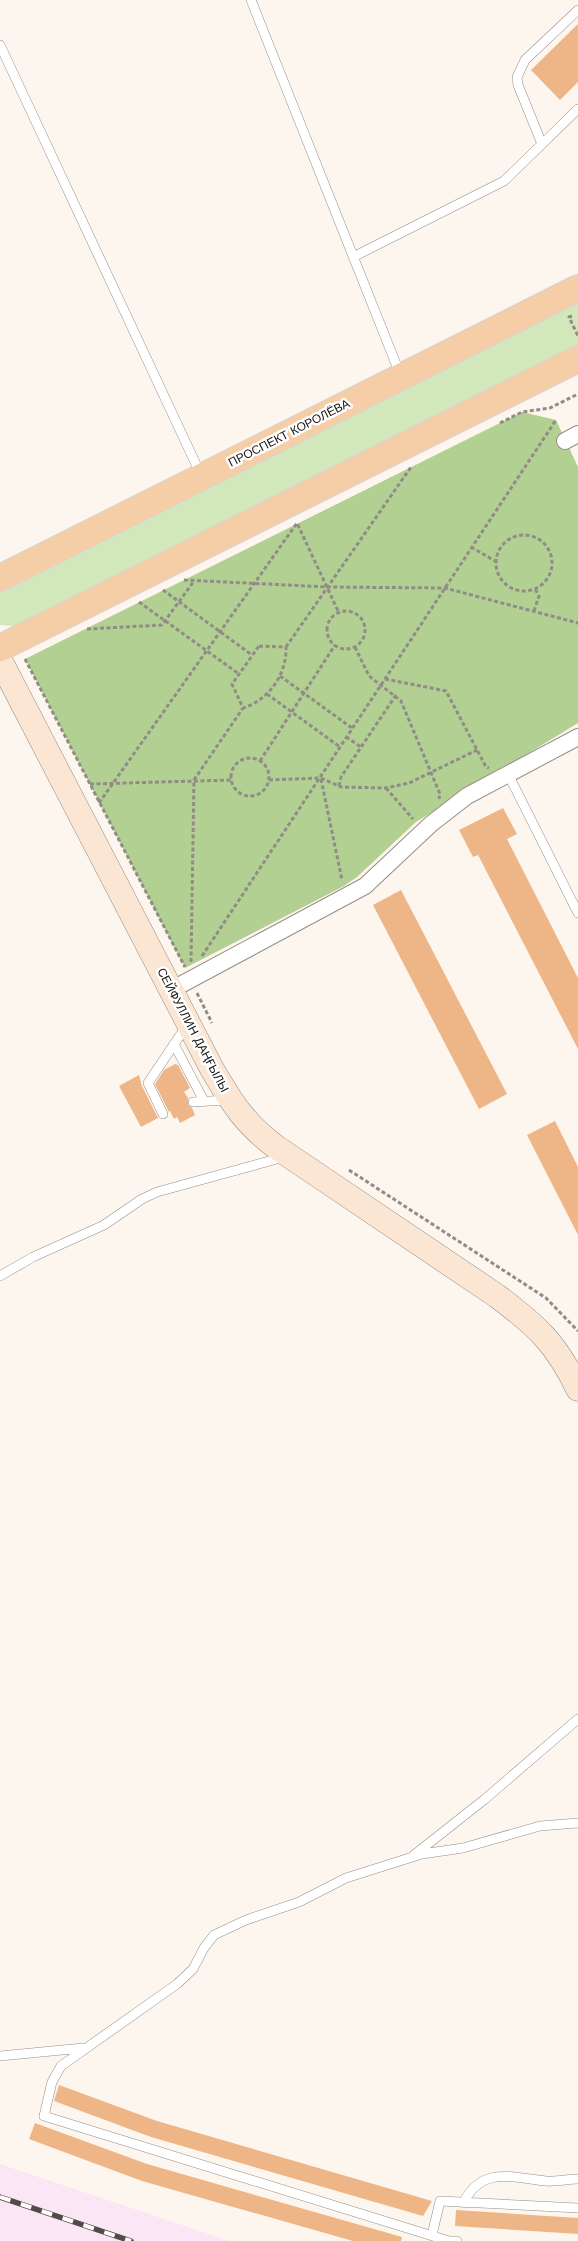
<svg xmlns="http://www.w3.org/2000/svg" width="578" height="2241" font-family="'Work Sans',sans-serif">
  <rect width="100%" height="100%" fill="#fdf6ef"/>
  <path fill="#fae6f5" d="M 0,2164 L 230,2241 L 0,2241 Z"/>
  <path fill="#d2e8bb" d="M 578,300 L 578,346 L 15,626 L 0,625 L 0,590 Z"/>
  <path fill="#b2d091" d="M 522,412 L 556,420 L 578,467 L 578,723 L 416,822 L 357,877 L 344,886 L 185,968 L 25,659 Z"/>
  <path fill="#eeb587" d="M 578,24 L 578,82 L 560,100 L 531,70 Z
    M 503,808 L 517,834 L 507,839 L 578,978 L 578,1049 L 478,855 L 473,857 L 459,830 Z
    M 401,890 L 507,1094 L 479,1109 L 373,905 Z
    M 175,1064 L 178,1065 L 190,1088 L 184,1092 L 188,1098 L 188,1105 L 192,1108 L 195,1115 L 180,1123 L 177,1117 L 174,1119 L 170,1111 L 169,1112 L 155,1084 L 164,1070 Z
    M 139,1075 L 142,1086 L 158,1118 L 141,1127 L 119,1086 Z
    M 555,1121 L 578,1167 L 578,1235 L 527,1135 Z
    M 59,2085 L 157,2121 L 432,2201 L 423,2216 L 151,2137 L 54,2101 Z
    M 35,2123 L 147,2164 L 402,2237 L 401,2241 L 353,2241 L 142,2181 L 29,2139 Z
    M 456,2210 L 578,2218 L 578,2234 L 455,2226 Z"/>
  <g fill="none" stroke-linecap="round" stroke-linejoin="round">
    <defs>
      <path id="lane" d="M 251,0 L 400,374
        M 0,45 L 201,475
        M 542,144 L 518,85 L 517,77 L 525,60 L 578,10
        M 353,257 L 504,181 L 578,109
        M 508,774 L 578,913
        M 174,1044 L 204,1101
        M 193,1102 L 227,1100
        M 163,1114 L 148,1083 L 187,1025
        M 0,1276 L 33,1257 L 104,1225 L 142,1199 L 157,1192 L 284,1157
        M 414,1855 L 485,1799 L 578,1719
        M 0,2056 L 83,2048
        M 463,2203 C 483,2165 512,2178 546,2181 C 557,2182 568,2179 578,2179
        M 432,2235 L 440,2201 L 578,2208
        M 457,2241 L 449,2241 L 44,2116 L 52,2082 L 61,2066 L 177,1984 L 193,1969 L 204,1948 L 214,1935 L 246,1920 L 299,1902 L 346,1878 L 422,1854 L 463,1848 L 540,1826 L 578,1823"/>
      <path id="street" d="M 565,441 L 578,434
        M 171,990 L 365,886 L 431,824 L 467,796 L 578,737"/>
      <path id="secondary" d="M 0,660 L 212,1069 C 232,1103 244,1123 276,1147 L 497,1296 C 537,1326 556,1343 578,1389"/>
      <path id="primary" d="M 0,578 L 578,288
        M 0,648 L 578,359"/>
    </defs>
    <use href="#lane" stroke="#948e88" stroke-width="10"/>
    <use href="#street" stroke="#948e88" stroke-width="18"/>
    <use href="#secondary" stroke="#948e88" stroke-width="25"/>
    <use href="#primary" stroke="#d5d5d4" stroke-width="28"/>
    <path stroke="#918c87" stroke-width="3" stroke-dasharray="4 2.5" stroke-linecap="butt" d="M 572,316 L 569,317 L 578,336
      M 500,423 L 522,412 L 550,408 L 578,394
      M496 563a28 28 0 1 1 56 0a28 28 0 1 1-56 0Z
      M 471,547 L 495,561
      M 184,580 L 328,587 L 445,588 L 578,623
      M 163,590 L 252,655
      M 139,602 L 239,674
      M 534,611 L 539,596 L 535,589
      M327 630a19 19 0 1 1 38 0a19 19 0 1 1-38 0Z
      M 87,629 L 162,625 L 194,581
      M 259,646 L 286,647 C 287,674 269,700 243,708 L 232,684 Z
      M 286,647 L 411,467
      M 355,647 L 369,676 L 401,701 L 440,794 L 439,799
      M 25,659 L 185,967
      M 280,676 L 352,728
      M 385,679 L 446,691 L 486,767 L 489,768
      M 267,694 L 340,747
      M 346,737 L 361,747
      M231 777a19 19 0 1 1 38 0a19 19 0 1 1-38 0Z
      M 260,761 L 335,645
      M 321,779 L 342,880
      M 269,780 L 321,778 L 341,787 L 386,788 L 409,783 L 477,750
      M 90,784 L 232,780
      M 339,786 L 341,777 L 396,695
      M 386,788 L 413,819
      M 99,803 L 297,523 L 339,613
      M 202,956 L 556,420
      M 191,962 L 194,780 L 243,708
      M 197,993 L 212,1023
      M 349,1170 L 546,1298 L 578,1331"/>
    <use href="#lane" stroke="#fff" stroke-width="9"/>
    <use href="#street" stroke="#fff" stroke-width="16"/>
    <use href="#secondary" stroke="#fae6d2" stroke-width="24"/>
    <use href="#primary" stroke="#f5cda6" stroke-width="26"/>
    <defs>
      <path id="rail" d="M 0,2197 L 131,2241"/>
    </defs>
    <use href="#rail" stroke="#504d49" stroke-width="5.5"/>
    <use href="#rail" stroke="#fff" stroke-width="4" stroke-dasharray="11" stroke-linecap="butt"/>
  </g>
  <g text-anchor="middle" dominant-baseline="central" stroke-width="5" stroke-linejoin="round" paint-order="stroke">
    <g font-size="12" fill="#171512" stroke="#fff">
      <text transform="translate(289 433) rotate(-27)">ПРОСПЕКТ КОРОЛЁВА</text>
      <text transform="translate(193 1030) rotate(62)">СЕЙФУЛЛИН ДАҢҒЫЛЫ</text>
    </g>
  </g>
</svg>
